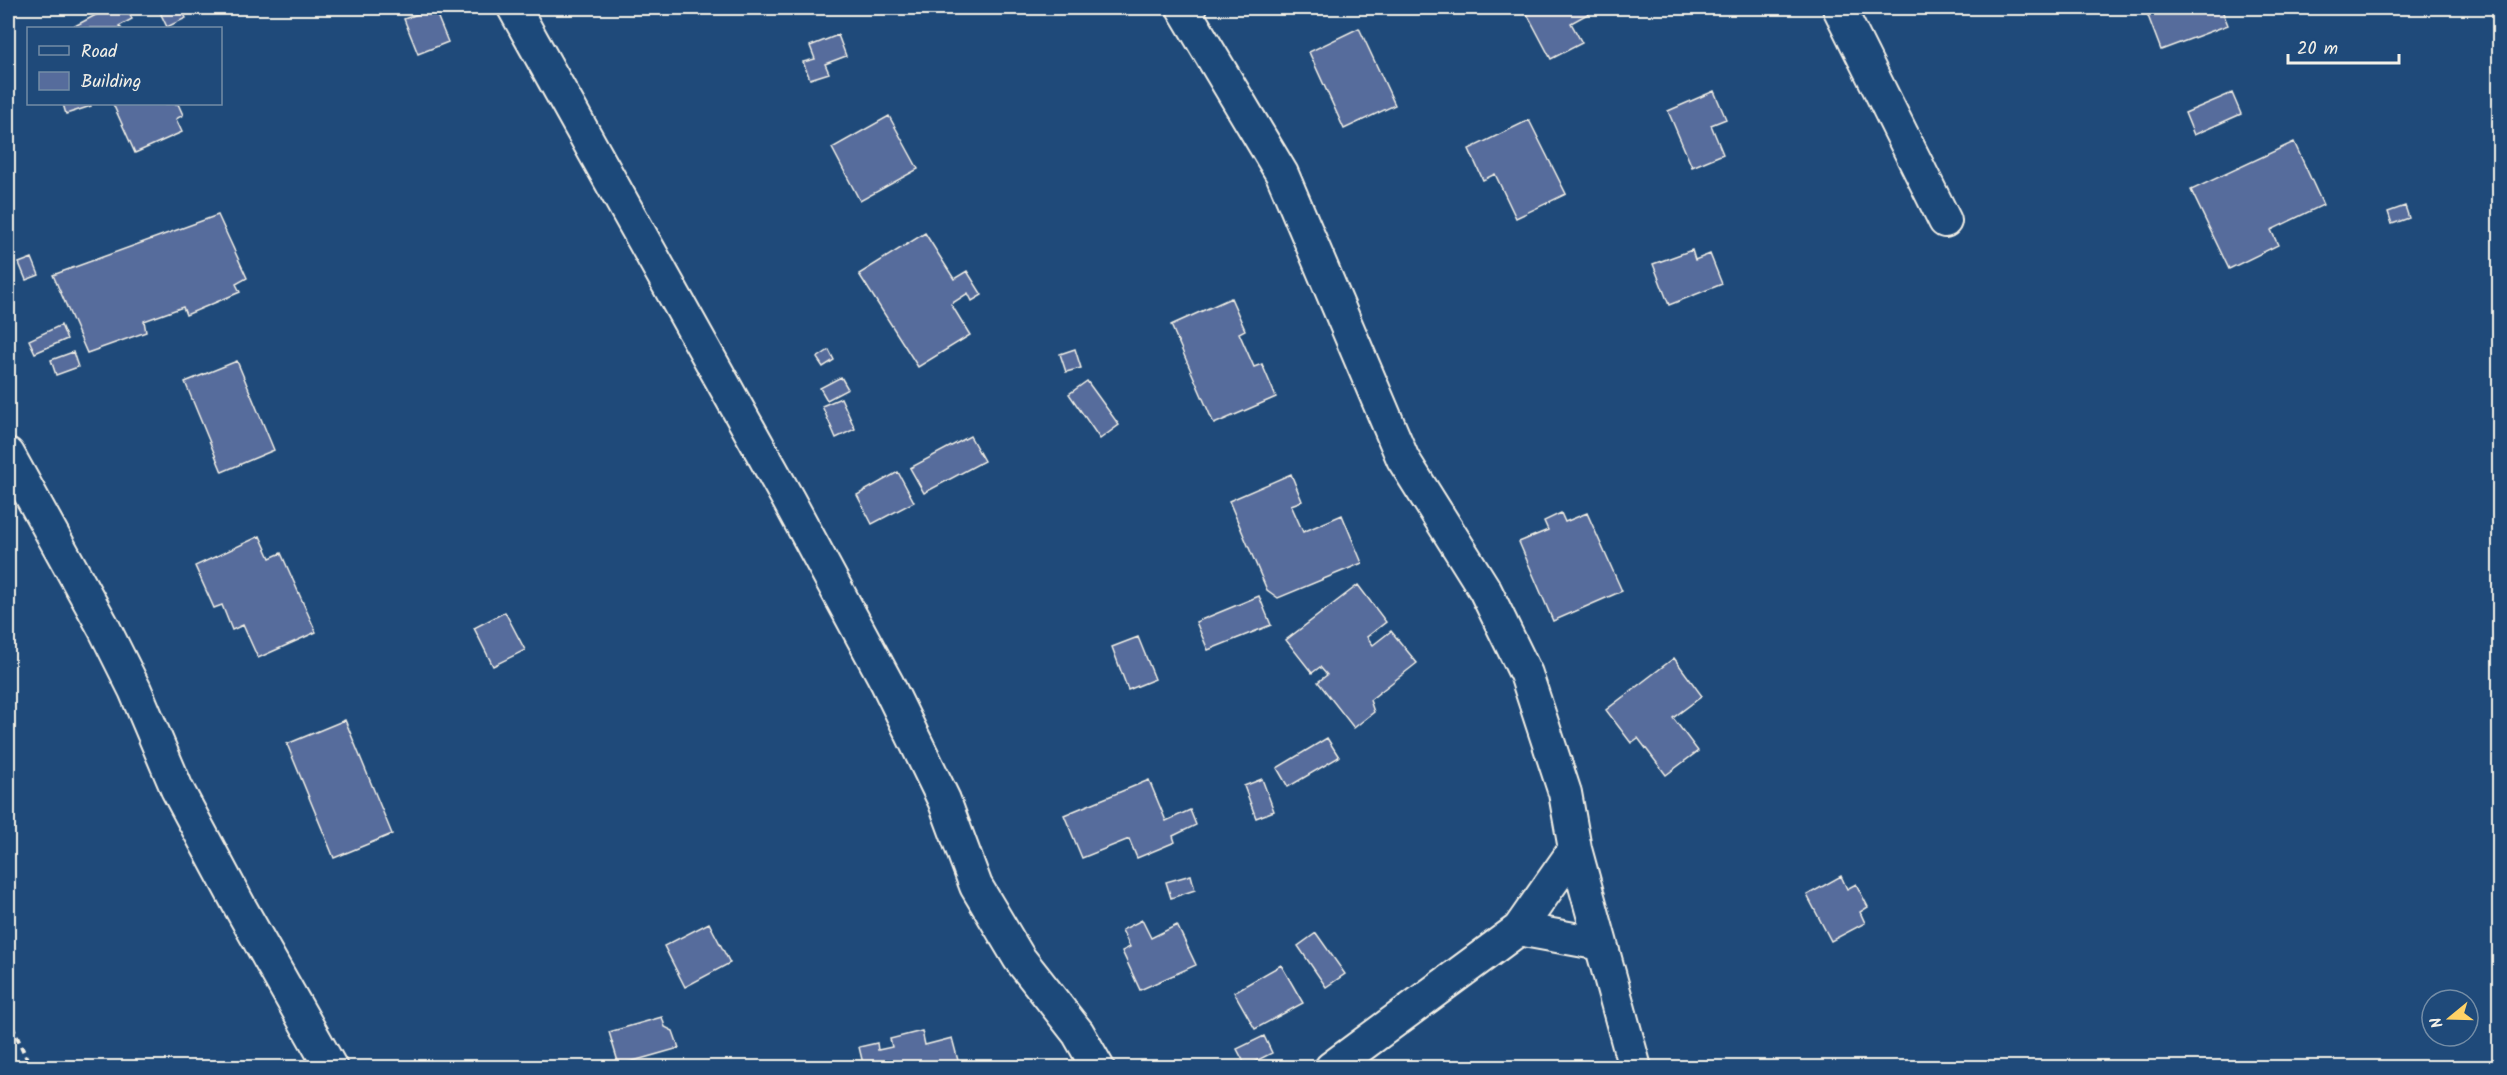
<svg xmlns="http://www.w3.org/2000/svg" width="2507" height="1075" font-family="Kalam,sans-serif">
  <rect width="100%" height="100%" fill="#1f4a7a"/>
  <filter id="ink" filterUnits="userSpaceOnUse"><feTurbulence type="fractalNoise" baseFrequency=".0167" numOctaves="2"/><feDisplacementMap in="SourceGraphic" scale="12" xChannelSelector="R" yChannelSelector="G"/><feConvolveMatrix kernelMatrix="1 2 1 2 8 2 1 2 1" color-interpolation-filters="sRGB"/></filter>
  <g filter="url(#ink)">
    <path fill="#566c9c" stroke="#f4f1e8" stroke-width="1.5" d="M 109,8 L 126,8 L 132,19 L 119,26 L 121,28 L 71,28 Z
      M 158,8 L 181,8 L 186,18 L 167,27 Z
      M 434,8 L 448,42 L 418,54 L 404,19 Z
      M 1524,8 L 1594,8 L 1595,10 L 1571,23 L 1582,43 L 1551,59 Z
      M 2145,8 L 2221,8 L 2228,25 L 2161,50 Z
      M 1359,28 L 1395,105 L 1344,129 L 1309,52 Z
      M 838,35 L 846,56 L 825,64 L 829,73 L 810,79 L 803,62 L 815,59 L 810,46 Z
      M 1714,91 L 1726,119 L 1711,125 L 1723,154 L 1692,167 L 1668,111 Z
      M 2232,93 L 2241,114 L 2194,135 L 2185,113 Z
      M 63,104 L 90,104 L 91,106 L 66,114 Z
      M 113,104 L 178,104 L 183,115 L 176,119 L 182,132 L 135,153 Z
      M 889,116 L 918,169 L 860,201 L 832,148 Z
      M 1529,120 L 1566,194 L 1516,218 L 1495,174 L 1483,180 L 1469,149 Z
      M 2294,142 L 2323,205 L 2271,230 L 2278,245 L 2229,269 L 2191,190 Z
      M 2405,206 L 2409,218 L 2392,224 L 2388,212 Z
      M 218,215 L 247,278 L 236,284 L 240,292 L 186,315 L 183,307 L 144,321 L 146,332 L 87,353 L 53,275 Z
      M 925,233 L 954,279 L 967,271 L 982,295 L 972,301 L 968,293 L 951,304 L 970,335 L 918,367 L 859,274 Z
      M 1692,250 L 1695,260 L 1710,254 L 1722,284 L 1669,305 L 1653,264 Z
      M 32,258 L 39,275 L 26,280 L 19,263 Z
      M 1231,298 L 1245,330 L 1239,333 L 1254,367 L 1262,364 L 1276,397 L 1214,424 L 1171,325 Z
      M 61,325 L 67,339 L 35,353 L 29,340 Z
      M 1075,349 L 1081,368 L 1066,372 L 1060,354 Z
      M 829,350 L 834,360 L 823,367 L 817,358 Z
      M 73,352 L 78,367 L 56,375 L 51,360 Z
      M 237,361 L 274,450 L 222,472 L 185,382 Z
      M 841,377 L 848,389 L 827,400 L 820,388 Z
      M 1087,381 L 1119,425 L 1100,439 L 1069,394 Z
      M 841,398 L 855,429 L 836,438 L 822,406 Z
      M 970,436 L 984,461 L 924,493 L 910,468 Z
      M 898,472 L 914,502 L 872,524 L 857,495 Z
      M 1291,474 L 1302,501 L 1291,505 L 1303,532 L 1342,515 L 1362,563 L 1278,598 L 1267,590 L 1229,501 Z
      M 1561,513 L 1565,522 L 1587,513 L 1622,591 L 1553,621 L 1519,542 L 1548,530 L 1544,521 Z
      M 260,536 L 270,558 L 281,553 L 316,632 L 258,658 L 243,625 L 232,630 L 222,605 L 214,608 L 195,566 Z
      M 1358,585 L 1386,622 L 1367,637 L 1373,645 L 1391,631 L 1417,663 L 1370,700 L 1374,712 L 1354,728 L 1318,682 L 1327,675 L 1320,667 L 1312,673 L 1286,640 Z
      M 1259,596 L 1271,625 L 1208,650 L 1196,622 Z
      M 505,612 L 525,650 L 493,666 L 474,628 Z
      M 1138,637 L 1155,679 L 1128,690 L 1112,647 Z
      M 1674,658 L 1702,696 L 1673,718 L 1698,751 L 1666,775 L 1638,738 L 1631,743 L 1606,710 Z
      M 345,720 L 392,834 L 334,858 L 287,744 Z
      M 1327,738 L 1339,757 L 1288,787 L 1277,768 Z
      M 1262,779 L 1274,811 L 1256,818 L 1244,786 Z
      M 1149,780 L 1166,821 L 1190,810 L 1196,825 L 1173,836 L 1175,842 L 1137,858 L 1129,839 L 1082,858 L 1064,815 Z
      M 1191,875 L 1195,890 L 1171,898 L 1166,882 Z
      M 1841,876 L 1847,889 L 1856,884 L 1868,907 L 1860,912 L 1865,923 L 1831,941 L 1807,895 Z
      M 1142,920 L 1151,938 L 1177,925 L 1196,965 L 1140,990 L 1122,951 L 1130,947 L 1122,930 Z
      M 709,923 L 730,963 L 685,987 L 664,946 Z
      M 1316,933 L 1345,974 L 1326,987 L 1298,946 Z
      M 1281,965 L 1303,1003 L 1255,1029 L 1234,992 Z
      M 662,1017 L 665,1027 L 673,1031 L 679,1048 L 619,1065 L 609,1032 Z
      M 922,1031 L 925,1045 L 952,1038 L 960,1068 L 864,1068 L 859,1047 L 877,1043 L 878,1050 L 892,1047 L 890,1039 Z
      M 1264,1036 L 1272,1053 L 1246,1066 L 1237,1049 Z"/>
    <g fill="none" stroke-linecap="round" stroke-linejoin="round">
      <defs>
        <path id="street" d="M 514,8 L 789,501 L 887,683 L 944,800 L 976,886 L 1019,958 L 1078,1033 L 1098,1068
          M 1183,8 L 1282,174 L 1403,459 L 1485,590 L 1526,674 L 1565,793 L 1575,849 L 1635,1068
          M 1839,8 L 1945,221
          M 8,454 L 104,628 L 135,690 L 177,789 L 240,907 L 331,1068
          M 1519,929 L 1601,944
          M 1331,1068 L 1519,929 L 1575,849"/>
      </defs>
      <use href="#street" stroke="#f4f1e8" stroke-width="36"/>
      <path stroke="#f4f1e8" stroke-width="4" stroke-dasharray="6 4.5" stroke-linecap="butt" d="M 8,1017 L 31,1068"/>
      <use href="#street" stroke="#1f4a7a" stroke-width="32"/>
    </g>
  </g>
  <rect width="2507" height="1075" fill="none" stroke="#1f4a7a" stroke-width="30"/>
  <rect x="15" y="15" width="2477" height="1045" fill="none" stroke="#f4f1e8" stroke-width="2" filter="url(#ink)"/>
  <rect x="27" y="27" width="195" height="78" fill="#1f4a7a" stroke="#748da6" stroke-width="1.5"/>
  <rect x="39" y="46" width="30" height="9" fill="#1f4a7a" stroke="#748da6" stroke-width="1.5"/>
  <text x="81" y="57" font-size="18" fill="#f4f1e8">Road</text>
  <rect x="39" y="72" width="30" height="18" fill="#566c9c" stroke="#748da6" stroke-width="1.5"/>
  <text x="81" y="87" font-size="18" fill="#f4f1e8">Building</text>
  <g transform="translate(2450 1018) rotate(251)"><circle r="28" fill="#1f4a7a" stroke="#748da6" stroke-width="1.5"/>
  <path d="M0-4.5L10 22L0 15L-10 22Z" fill="#ffd166"/>
  <text y="-9" font-size="16" font-weight="bold" text-anchor="middle" fill="#f4f1e8">N</text>
  </g>
  <path d="M2288 54v9h111v-9" fill="none" stroke="#f4f1e8" stroke-width="3"/>
  <text x="2297" y="54" font-size="18" fill="#f4f1e8" stroke="#1f4a7a" stroke-width="4.5" paint-order="stroke">20 m</text>
</svg>
